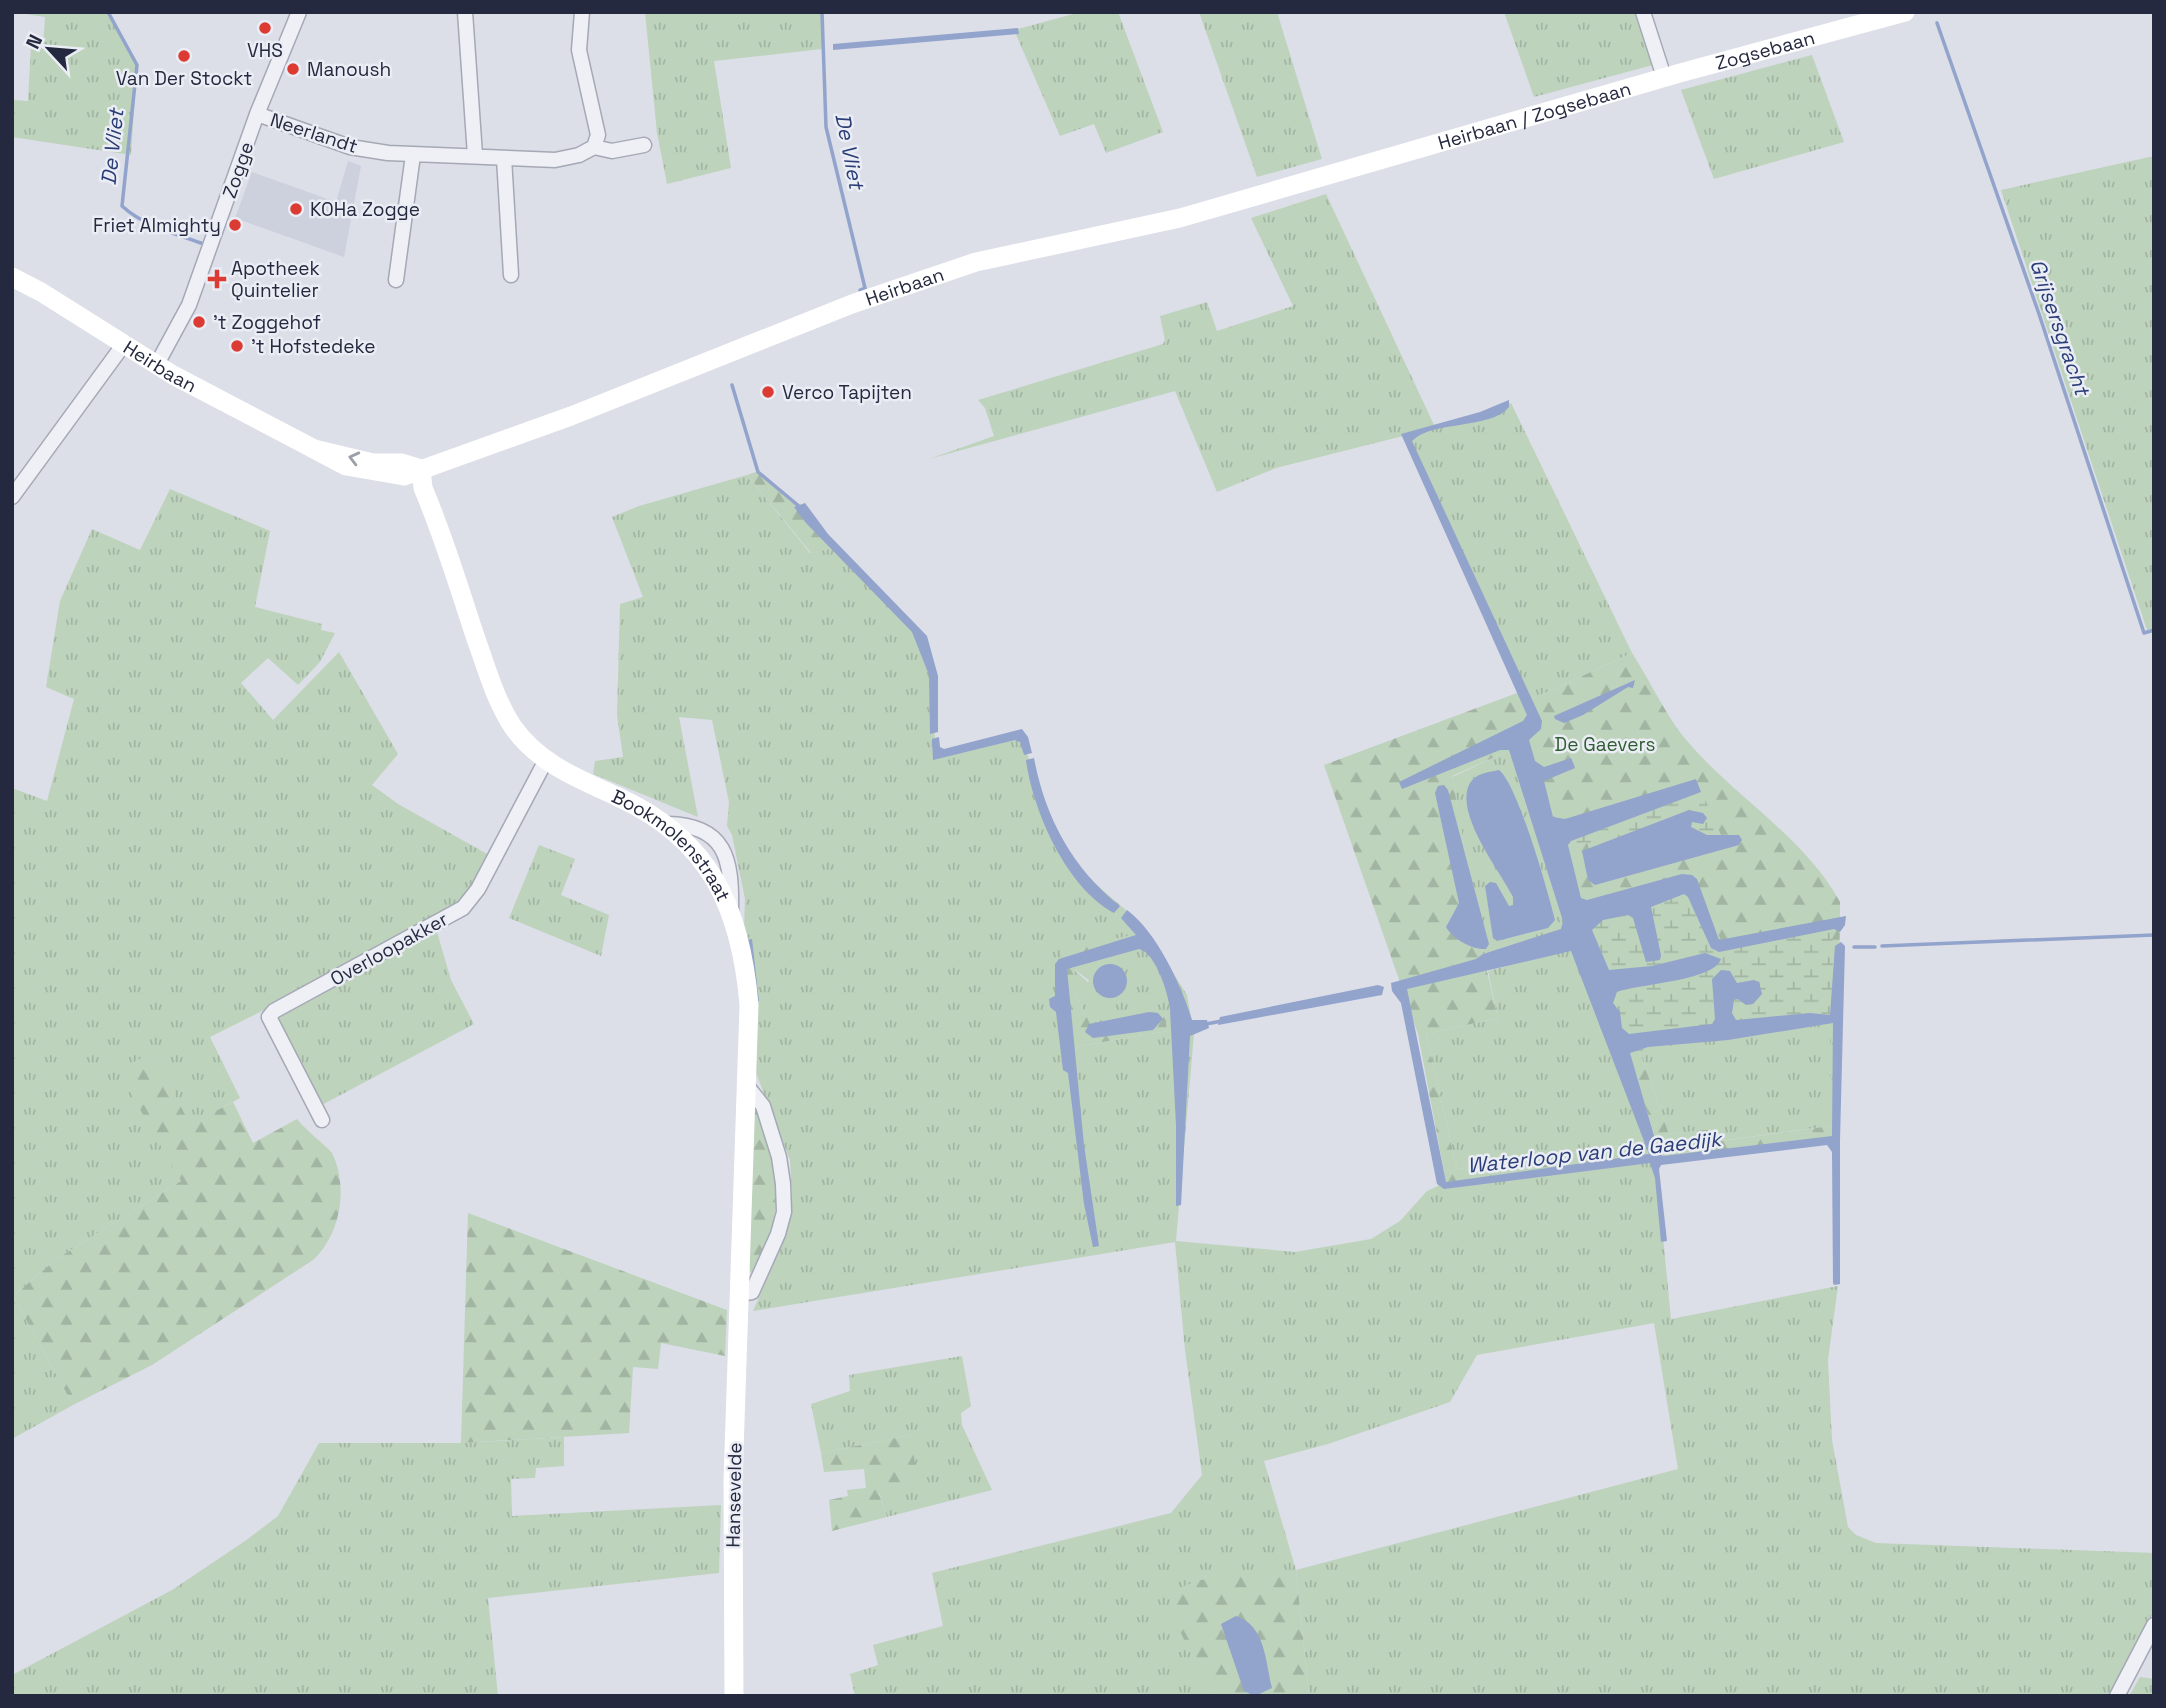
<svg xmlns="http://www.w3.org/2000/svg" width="2166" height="1708" font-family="'Space Grotesk',sans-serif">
  <defs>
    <pattern id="grass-tufts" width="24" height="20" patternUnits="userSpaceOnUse" patternTransform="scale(1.75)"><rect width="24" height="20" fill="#bdd3bc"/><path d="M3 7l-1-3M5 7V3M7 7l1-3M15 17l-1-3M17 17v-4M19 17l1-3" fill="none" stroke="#a2b5a3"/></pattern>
    <pattern id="forest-firs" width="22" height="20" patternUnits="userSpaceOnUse" patternTransform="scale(1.75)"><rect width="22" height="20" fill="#bdd3bc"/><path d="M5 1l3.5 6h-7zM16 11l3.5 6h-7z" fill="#a2b5a3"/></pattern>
    <pattern id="wetland-marsh" width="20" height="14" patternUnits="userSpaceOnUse" patternTransform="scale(1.75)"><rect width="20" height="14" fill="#bdd3bc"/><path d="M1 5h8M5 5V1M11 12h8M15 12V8" fill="none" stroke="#a2b5a3"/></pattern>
  </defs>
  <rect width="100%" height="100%" fill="#dcdee8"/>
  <path fill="#cdd0dd" d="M 348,161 L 361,166 L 344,257 L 235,218 L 252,172 L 336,202 Z"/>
  <path fill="url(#grass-tufts)" fill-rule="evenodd" d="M 12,12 L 108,12 L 137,65 L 131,155 L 12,137 L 12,100 L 28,101 L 31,46 L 43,46 L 45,17 Z
    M 645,12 L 823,12 L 822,49 L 714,61 L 731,168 L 667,184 L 657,133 Z
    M 1081,12 L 1118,12 L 1163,132 L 1106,153 L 1094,124 L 1060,136 L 1014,30 Z
    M 1199,12 L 1277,12 L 1322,159 L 1257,177 Z
    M 1504,12 L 1634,12 L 1653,65 L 1534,97 Z
    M 1812,55 L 1844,142 L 1714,179 L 1681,90 Z
    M 2154,156 L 2154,628 L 2147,630 L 2001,190 Z
    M 1326,194 L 1435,427 L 1511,403 L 1632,653 L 1530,700 L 1407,435 L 1276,468 L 1217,492 L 1175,391 L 929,459 L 994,436 L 985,408 L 978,400 L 1163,344 L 1165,340 L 1160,316 L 1207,302 L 1217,331 L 1293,306 L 1251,218 Z
    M 747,475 L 810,553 L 838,547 L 904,618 L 930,655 L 936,757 L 1021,734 L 1049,822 L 1077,868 L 1142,924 L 1187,995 L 1194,1034 L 1176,1241 L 1295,1252 L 1371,1239 L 1400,1221 L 1427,1191 L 1446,1182 L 1655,1155 L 1671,1319 L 1838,1286 L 1828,1360 L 1832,1440 L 1848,1527 L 1856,1535 L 1876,1543 L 2154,1553 L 2154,1611 L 2113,1690 L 2107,1696 L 1309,1696 L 1296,1570 L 1170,1608 L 1211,1696 L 855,1696 L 850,1674 L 878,1665 L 873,1645 L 943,1626 L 932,1573 L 1171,1513 L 1202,1475 L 1185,1350 L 1175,1242 L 753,1311 L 786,1236 L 792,1196 L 790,1160 L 756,1073 L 744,931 L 745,899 L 732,835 L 727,826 L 729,802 L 712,720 L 679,717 L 698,817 L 593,774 L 595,761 L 623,757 L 617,715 L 620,604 L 643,597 L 612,517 L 639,506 ZM 1147,945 L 1105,958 L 1088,982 L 1074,970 L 1075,992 L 1092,1028 L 1165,1011 L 1167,1031 L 1074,1047 L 1062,952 ZM 1654,1323 L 1678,1469 L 1296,1570 L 1264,1461 L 1328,1444 L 1450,1402 L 1477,1355 Z
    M 170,489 L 270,531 L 255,607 L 322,624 L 321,630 L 335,633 L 320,662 L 298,685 L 268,658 L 241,683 L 273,720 L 339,652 L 398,754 L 372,785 L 398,804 L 489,855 L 465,899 L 292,996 L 210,1037 L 240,1098 L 190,1125 L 152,1052 L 181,1181 L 58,1258 L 13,1296 L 73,1405 L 12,1439 L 12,788 L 47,801 L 74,699 L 46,687 L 60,601 L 92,529 L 140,550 Z
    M 1517,747 L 1570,928 L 1483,954 L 1452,777 Z
    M 539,845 L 575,859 L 561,895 L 609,915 L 601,956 L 509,918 Z
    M 437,932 L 451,980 L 474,1024 L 318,1107 L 277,1023 L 280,1017 Z
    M 1572,947 L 1629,1053 L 1656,1141 L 1457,1169 L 1426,1034 L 1498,1018 L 1488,971 Z
    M 1834,1018 L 1830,1126 L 1720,1141 L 1714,1129 L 1669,1134 L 1639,1050 Z
    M 962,1356 L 971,1406 L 961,1413 L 962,1425 L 992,1490 L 887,1517 L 879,1492 L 910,1435 L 821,1453 L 811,1404 L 850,1391 L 849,1375 Z
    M 564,1437 L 564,1466 L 536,1468 L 535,1478 L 511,1479 L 512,1516 L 721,1505 L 719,1573 L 488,1598 L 498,1696 L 12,1696 L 12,1675 L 172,1590 L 245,1541 L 278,1516 L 319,1443 L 461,1443 Z
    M 2140,1677 L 2154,1679 L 2154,1696 L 2129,1696 Z"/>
  <path fill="url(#forest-firs)" fill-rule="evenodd" d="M 759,471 L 798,504 L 838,547 L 811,553 L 747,475 Z
    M 1632,653 C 1648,678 1662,707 1679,731 C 1725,791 1804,835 1840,902 L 1838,1136 L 1446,1182 L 1418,1034 L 1324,765 L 1525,690 L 1530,700 ZM 1527,743 L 1558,825 L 1597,831 L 1699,786 L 1597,874 L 1587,841 L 1568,845 L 1579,906 L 1722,943 L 1832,926 L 1830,1126 L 1721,1141 L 1714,1129 L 1669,1134 L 1639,1050 L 1629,1053 L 1656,1141 L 1457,1169 L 1426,1034 L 1498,1018 L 1483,954 L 1452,776 Z
    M 1139,933 L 1147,945 L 1105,958 L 1101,968 L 1118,994 L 1113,998 L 1075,970 L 1075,992 L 1092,1028 L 1165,1010 L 1167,1031 L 1074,1047 L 1061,952 Z
    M 152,1052 L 190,1124 L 233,1102 L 253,1143 L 297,1119 C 305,1130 328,1147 332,1153 C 349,1188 340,1235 313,1260 L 152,1365 L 73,1405 L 13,1296 L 58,1258 L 181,1181 L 118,1071 Z
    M 754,1110 L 758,1112 C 778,1179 787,1207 754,1273 L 750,1272 L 749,1263 Z
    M 468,1213 L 727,1310 L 725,1356 L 661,1343 L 658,1369 L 633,1367 L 629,1433 L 461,1443 Z
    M 910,1435 L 919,1485 L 879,1493 L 887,1517 L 832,1531 L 829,1500 L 848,1496 L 847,1490 L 866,1488 L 864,1469 L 824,1472 L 821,1453 Z
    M 1296,1570 L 1309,1696 L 1211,1696 L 1169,1608 L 1179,1588 L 1200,1580 Z"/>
  <path fill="url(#wetland-marsh)" d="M 1527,742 L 1558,825 L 1597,831 L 1699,786 L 1725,844 L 1597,874 L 1587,842 L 1568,845 L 1580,906 L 1694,876 L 1722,943 L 1832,926 L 1834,1018 L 1629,1053 L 1616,1043 Z"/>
  <path fill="#92a3cc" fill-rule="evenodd" d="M 1018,28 L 1019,34 L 833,50 L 833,44 Z
    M 1509,400 L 1509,407 C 1490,430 1432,420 1412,441 L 1542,721 L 1541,729 L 1529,740 L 1535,761 L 1544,767 L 1571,758 L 1575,768 L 1544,781 L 1553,817 L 1565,819 L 1696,779 L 1701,792 L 1571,841 L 1568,845 L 1581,898 L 1587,900 L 1682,874 L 1692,875 L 1697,879 L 1719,940 L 1846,916 L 1845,925 L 1840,932 L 1834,929 L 1719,952 L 1711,948 L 1688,897 L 1684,894 L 1651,907 L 1661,955 L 1660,960 L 1646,962 L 1633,918 L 1628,915 L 1603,920 L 1592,930 L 1609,970 L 1652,966 L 1705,953 L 1721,959 C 1714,981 1638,984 1617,992 L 1613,1003 L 1620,1012 L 1622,1028 L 1629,1034 L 1712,1024 L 1715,1019 L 1712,979 L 1721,970 L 1730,971 L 1737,983 L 1754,980 L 1759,982 L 1762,994 L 1753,1004 L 1746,1005 L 1738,999 L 1734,1000 L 1732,1013 L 1736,1020 L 1810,1013 L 1830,1015 L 1835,946 L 1841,942 L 1845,946 L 1840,1140 L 1840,1284 L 1834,1285 L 1833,1283 L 1832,1152 L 1827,1145 L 1661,1165 L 1659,1169 L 1667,1241 L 1661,1242 L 1655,1178 L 1650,1163 L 1444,1189 L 1437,1184 L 1401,1003 L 1392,991 L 1391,983 L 1476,959 L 1483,954 L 1561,929 L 1563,921 L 1509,750 L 1500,750 L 1402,789 L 1399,782 L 1523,721 L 1527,715 L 1401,434 L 1480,412 ZM 1571,951 L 1649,1154 L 1446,1182 L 1407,989 ZM 1833,1023 L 1832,1136 L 1663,1156 L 1659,1153 L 1630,1053 L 1648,1047 L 1728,1040 Z
    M 805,503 L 828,534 L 927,636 L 938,676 L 938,732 L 930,734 L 929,675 L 912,632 L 806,523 L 794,507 Z
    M 1635,680 L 1633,688 L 1628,687 L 1583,715 L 1564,723 L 1555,719 L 1554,716 Z
    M 1022,729 L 1028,737 L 1032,753 L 1024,755 L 1020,742 L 1015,740 L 933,760 L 932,739 L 939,737 L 940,747 L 944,749 Z
    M 1034,758 C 1045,817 1072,868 1120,906 L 1114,913 C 1067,888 1033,812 1026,760 Z
    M 1499,770 C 1518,785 1548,892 1555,920 L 1548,928 L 1497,941 L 1493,938 L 1485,886 L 1490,882 L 1496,883 L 1509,906 L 1513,905 L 1513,897 C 1501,872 1453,813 1470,783 C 1476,773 1490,772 1499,770 Z
    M 1444,785 L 1448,790 L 1489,944 L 1486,949 C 1472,950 1453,939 1446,927 L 1459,903 L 1435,793 L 1438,786 Z
    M 1689,810 L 1703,813 L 1707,818 L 1703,824 L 1692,822 L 1691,827 L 1707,835 L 1739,835 L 1742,840 L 1739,845 L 1595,885 L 1588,880 L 1582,851 Z
    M 1127,910 C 1156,931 1182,986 1192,1020 L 1207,1020 L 1209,1028 L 1190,1036 L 1181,1205 L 1176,1206 L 1176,1125 L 1170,1009 C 1168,993 1156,953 1139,949 L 1067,969 L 1084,1145 L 1099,1246 L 1093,1247 L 1084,1204 L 1068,1073 L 1063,1070 L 1056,1012 L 1050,1007 L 1049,999 L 1055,996 L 1055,964 L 1059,959 L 1136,935 L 1121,918 Z
    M 752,939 L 759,1001 L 755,1002 L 746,940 Z
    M1093 981a17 17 0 1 1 34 0a17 17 0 1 1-34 0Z
    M 1378,985 L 1384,987 L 1382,995 L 1218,1025 L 1220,1017 Z
    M 1149,1012 L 1158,1013 L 1163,1019 L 1153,1030 L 1093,1038 L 1085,1032 L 1089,1024 Z
    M 1236,1616 C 1266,1626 1265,1661 1272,1688 L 1255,1696 L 1244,1691 L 1221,1624 Z"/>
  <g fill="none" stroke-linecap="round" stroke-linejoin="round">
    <path stroke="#92a3cc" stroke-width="3.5" d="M 108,12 L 137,65 L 122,206 C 144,226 173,233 201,243
      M 822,12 L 826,127 L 865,288 L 860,290
      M 1937,23 L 2039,314 L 2144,633 L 2154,630
      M 732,385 L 758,472 L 800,507
      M 1882,946 L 2154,935
      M 1854,947 L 1875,947
      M 1206,1024 L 1222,1021"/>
    <defs>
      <path id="street" d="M 465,12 L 475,155
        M 1643,12 L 1664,77
        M 257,114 L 350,147 L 388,153 L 555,160 L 579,155 L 594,147 L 598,135 L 579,50 L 582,12
        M 594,147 L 612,151 L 644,145
        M 504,158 L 511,275
        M 396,280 L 413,155
        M 157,364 L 189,305 L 257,114 L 299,12
        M 12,497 L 124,344
        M 667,824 C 726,825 732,859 731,910
        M 322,1120 L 269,1017 L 274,1011 L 463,908 L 478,889 L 546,760
        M 739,1294 L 752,1292 L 778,1234 L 784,1212 L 783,1184 L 779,1157 L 763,1106 L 747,1086
        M 2117,1696 L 2154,1625"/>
    </defs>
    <use href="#street" stroke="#a5a8b5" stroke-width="17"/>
    <use href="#street" stroke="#eff0f6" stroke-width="14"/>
    <g stroke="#fff" stroke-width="19">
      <path id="s1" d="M 12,277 L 41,292 L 173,375 L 314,449"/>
      <path id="s2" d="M 421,469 L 402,463 L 373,463 L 314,449 L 346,466 L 404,476 L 571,416 L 852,304 L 976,262 L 1180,218 L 1680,73 L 1905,12"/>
      <path id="s3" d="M 421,469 L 423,488 C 444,537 459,588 476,639 C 487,669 495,700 513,727 C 539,764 579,779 618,797 C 710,839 741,908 749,1005 L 733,1481 L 734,1696"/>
    </g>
  </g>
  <defs><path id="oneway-chevron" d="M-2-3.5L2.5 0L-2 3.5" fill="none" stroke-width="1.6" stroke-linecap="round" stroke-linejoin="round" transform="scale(1.75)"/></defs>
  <use stroke="#9c9fa9" href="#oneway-chevron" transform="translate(354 458) rotate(-166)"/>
  <g fill="#db3b32" stroke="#ebedf5" stroke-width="2.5">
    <circle cx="265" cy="28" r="7"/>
    <circle cx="184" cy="56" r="7"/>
    <circle cx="293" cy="69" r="7"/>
    <circle cx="296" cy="209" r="7"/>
    <circle cx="235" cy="225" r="7"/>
    <path d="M213.5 268.5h7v7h7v7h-7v7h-7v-7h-7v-7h7z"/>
    <circle cx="199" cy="322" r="7"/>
    <circle cx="237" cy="346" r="7"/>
    <circle cx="768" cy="392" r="7"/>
  </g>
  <g text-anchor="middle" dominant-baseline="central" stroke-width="5" stroke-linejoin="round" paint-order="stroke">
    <g font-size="19" fill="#24293f" stroke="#ebedf5" text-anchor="start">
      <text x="265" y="50" text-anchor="middle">VHS</text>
      <text x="307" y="69">Manoush</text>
      <text x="184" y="78" text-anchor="middle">Van Der Stockt</text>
      <text x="310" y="209">KOHa Zogge</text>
      <text x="221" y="225" text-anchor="end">Friet Almighty</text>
      <text x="231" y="268">Apotheek<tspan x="231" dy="22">Quintelier</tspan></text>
      <text x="213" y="322">'t Zoggehof</text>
      <text x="251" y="346">'t Hofstedeke</text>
      <text x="782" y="392">Verco Tapijten</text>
    </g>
    <g font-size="19" fill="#24293f" stroke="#ebedf5">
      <text stroke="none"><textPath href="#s2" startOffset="1633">Zogsebaan</textPath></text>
      <text stroke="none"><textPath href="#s2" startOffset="1393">Heirbaan / Zogsebaan</textPath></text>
      <text transform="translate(314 133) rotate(18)">Neerlandt</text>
      <text transform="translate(238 170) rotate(-71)">Zogge</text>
      <text stroke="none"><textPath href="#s2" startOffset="740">Heirbaan</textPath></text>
      <text stroke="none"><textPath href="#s1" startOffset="173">Heirbaan</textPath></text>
      <text stroke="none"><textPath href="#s3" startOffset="476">Bookmolenstraat</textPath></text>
      <text transform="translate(389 949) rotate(-29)">Overloopakker</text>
      <text transform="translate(734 1495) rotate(-89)">Hansevelde</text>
    </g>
    <g font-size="19" fill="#305c31" stroke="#ebedf5">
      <text x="1605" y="744">De Gaevers</text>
    </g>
    <g font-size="21" font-style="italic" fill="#2a3d77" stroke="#ebedf5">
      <text transform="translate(112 147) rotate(-84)">De Vliet</text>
      <text transform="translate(850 151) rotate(79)">De Vliet</text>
      <text transform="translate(2060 327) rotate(71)">Grijsersgracht</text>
      <text transform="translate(1594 1152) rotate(-6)">Waterloop van de Gaedijk</text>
    </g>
  </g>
  <rect width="2166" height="1708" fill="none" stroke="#24293f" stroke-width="28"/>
  <g transform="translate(49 49) rotate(296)" stroke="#ebedf5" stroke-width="5" paint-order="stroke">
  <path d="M0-5L12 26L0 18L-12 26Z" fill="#24293f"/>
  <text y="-10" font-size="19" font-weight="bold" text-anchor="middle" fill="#24293f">N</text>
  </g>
</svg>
